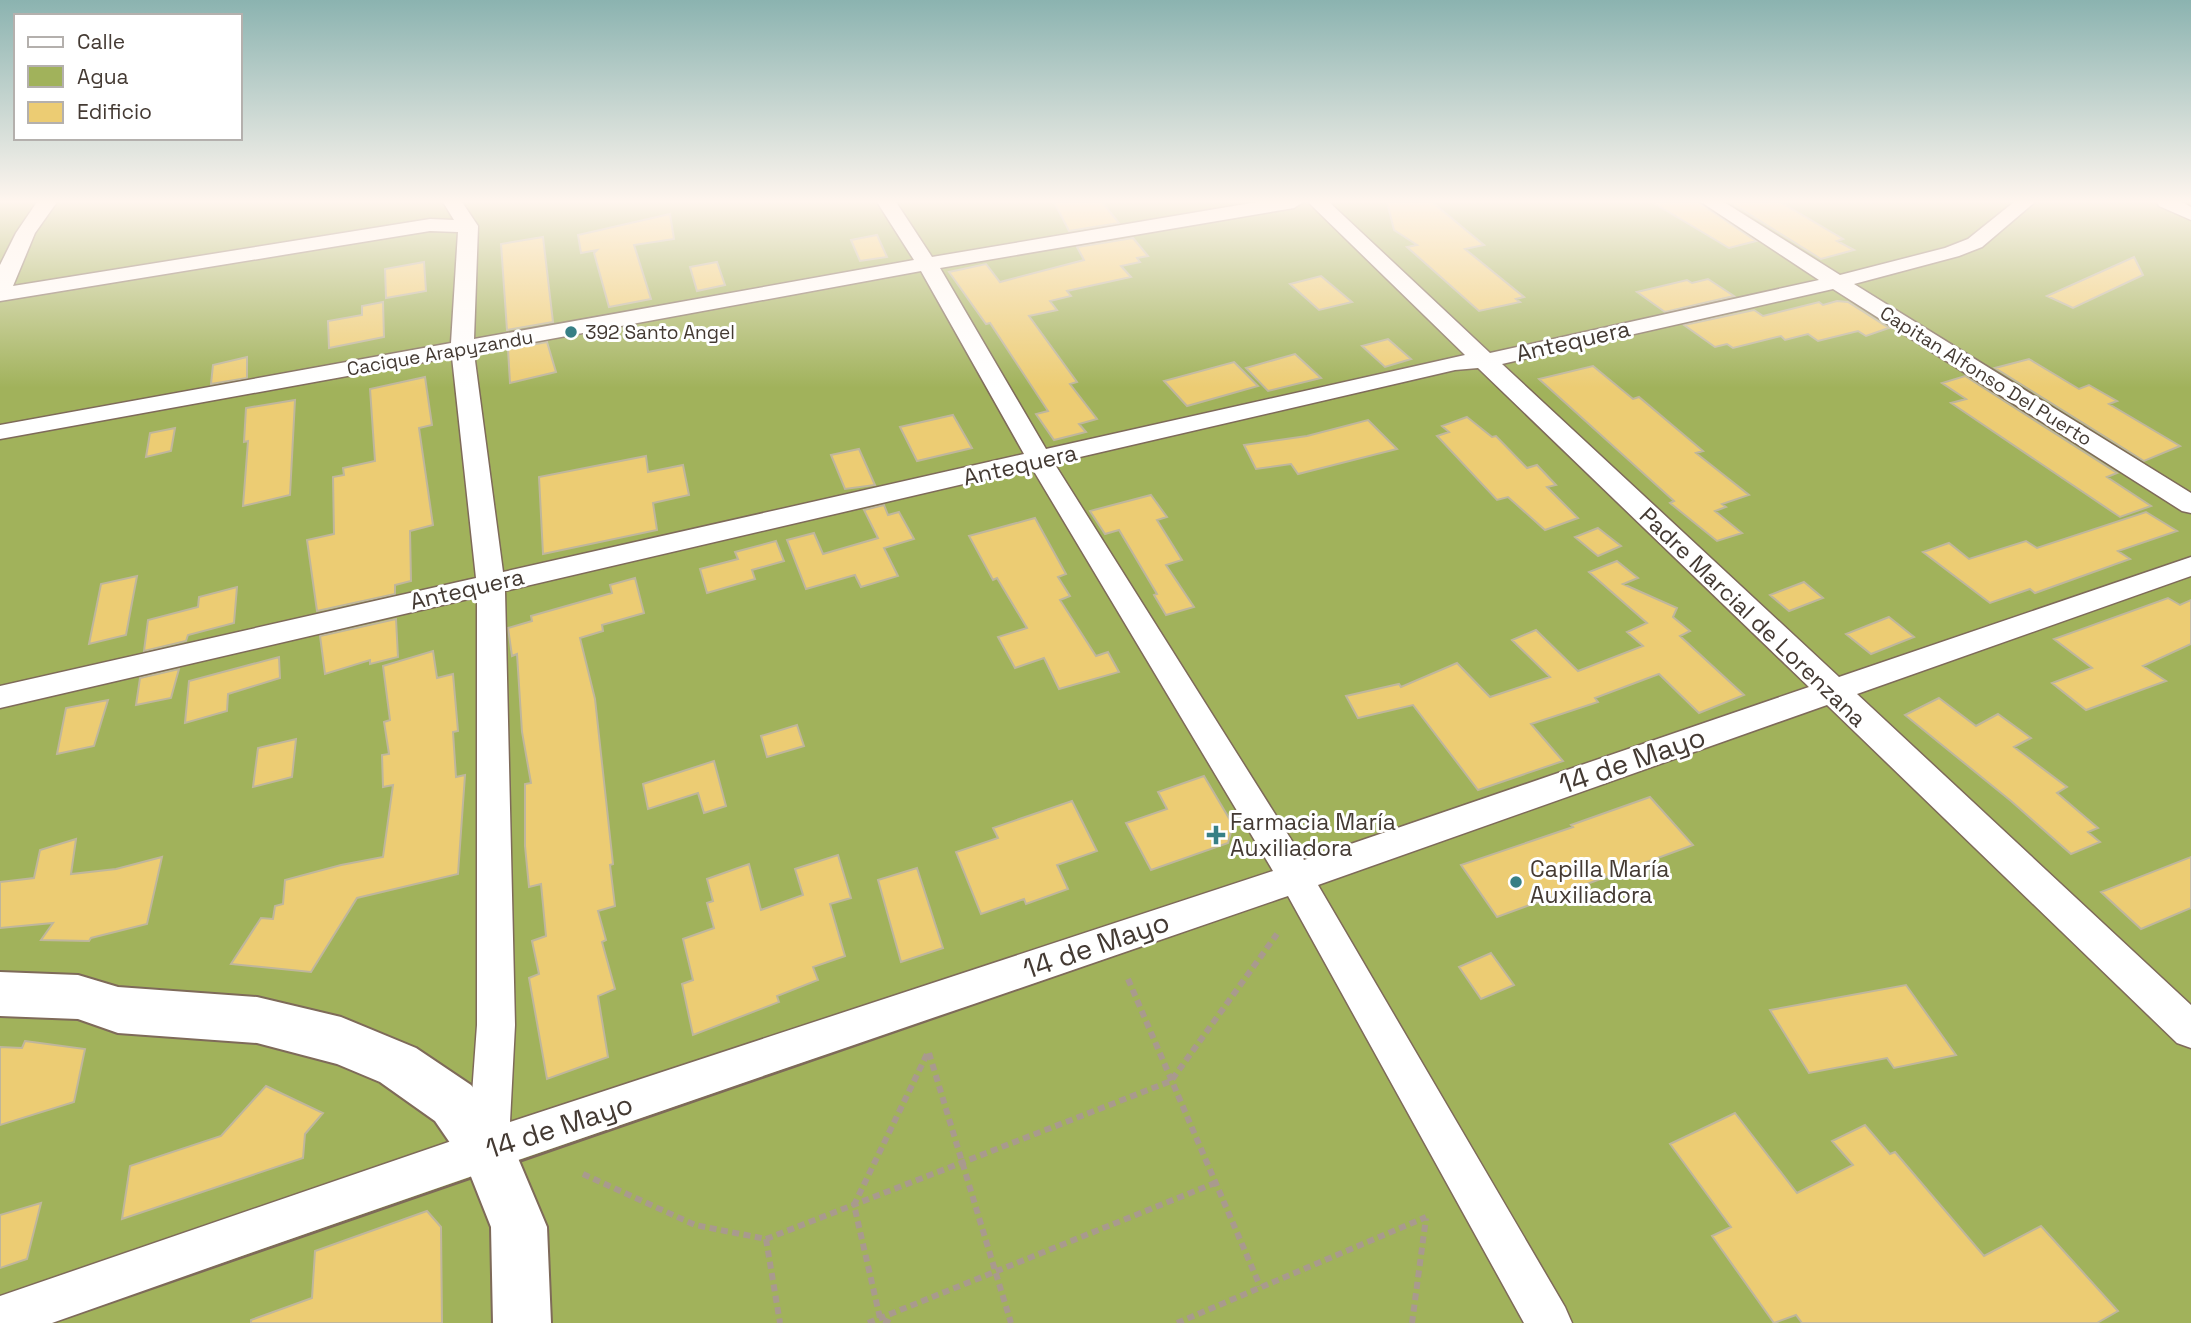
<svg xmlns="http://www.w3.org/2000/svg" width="2191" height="1323" font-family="'Space Grotesk',sans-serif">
  <rect width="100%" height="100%" fill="#ffecdc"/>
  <path fill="#a1b25b" d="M 0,202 L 2191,202 L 2191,1323 L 0,1323 Z"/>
  <path fill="#eccc73" stroke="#bfb69c" stroke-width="2" d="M 1054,202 L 1102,202 L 1119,223 L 1069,231 Z
    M 1387,202 L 1432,202 L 1484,245 L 1465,249 L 1524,297 L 1516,299 L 1520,302 L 1479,311 L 1407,247 L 1417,245 L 1394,230 Z
    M 1652,202 L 1698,202 L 1756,241 L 1729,248 Z
    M 1730,202 L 1780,202 L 1843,239 L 1837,241 L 1854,250 L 1821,259 Z
    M 670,214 L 674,239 L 634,245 L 651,299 L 609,307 L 594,253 L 597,250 L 581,253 L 578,235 Z
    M 877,235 L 887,257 L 860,261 L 851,240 Z
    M 543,237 L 553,322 L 507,330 L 501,244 Z
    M 1133,238 L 1148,256 L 1137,258 L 1140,262 L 1121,266 L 1131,277 L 1067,291 L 1071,296 L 1050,301 L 1057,310 L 1029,316 L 1077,382 L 1070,384 L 1097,419 L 1079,424 L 1086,432 L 1054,440 L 1036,414 L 1048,411 L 990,323 L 986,324 L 949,272 L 986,264 L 1000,282 L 1084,260 L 1077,247 Z
    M 2134,257 L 2143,275 L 2073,308 L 2047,296 Z
    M 424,262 L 426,291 L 386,298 L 385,269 Z
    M 717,262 L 725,285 L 697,291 L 690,267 Z
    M 1321,276 L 1352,302 L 1319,310 L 1290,284 Z
    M 1708,279 L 1734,296 L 1665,312 L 1637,292 L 1687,280 L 1692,283 Z
    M 1837,301 L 1848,302 L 1889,328 L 1866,336 L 1858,331 L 1818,341 L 1808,334 L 1785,340 L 1781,336 L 1733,348 L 1727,344 L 1715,347 L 1684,325 L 1754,310 L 1763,316 L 1819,302 L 1823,305 Z
    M 383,302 L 384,337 L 329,348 L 328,321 L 362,315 L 362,306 Z
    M 1388,339 L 1411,359 L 1385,367 L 1362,346 Z
    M 547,342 L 556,372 L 510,383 L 508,349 Z
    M 1295,354 L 1321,378 L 1268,391 L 1246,368 Z
    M 247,357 L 247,378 L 211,384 L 213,365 Z
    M 2029,359 L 2079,389 L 2089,385 L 2117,401 L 2109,404 L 2180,446 L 2144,461 L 1995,368 Z
    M 1234,362 L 1258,386 L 1187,406 L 1164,381 Z
    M 1593,366 L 1633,399 L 1639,397 L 1703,451 L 1696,453 L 1749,495 L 1722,504 L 1726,507 L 1715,511 L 1742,533 L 1717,541 L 1670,503 L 1674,501 L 1539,379 Z
    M 1965,376 L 2117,473 L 2107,477 L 2151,506 L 2120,517 L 1951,403 L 1966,399 L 1942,383 Z
    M 425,377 L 432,425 L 419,428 L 433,525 L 410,531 L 411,581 L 395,585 L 395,594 L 317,611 L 307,540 L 334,534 L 333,477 L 344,475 L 343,468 L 375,461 L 370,389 Z
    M 295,400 L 290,495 L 243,506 L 248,441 L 244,442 L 246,408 Z
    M 953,415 L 972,448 L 917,461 L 900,427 Z
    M 1467,417 L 1492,437 L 1496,436 L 1527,468 L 1537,465 L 1556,485 L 1547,487 L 1578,518 L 1545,530 L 1508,497 L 1497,500 L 1437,436 L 1449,432 L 1442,426 Z
    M 1368,420 L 1397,449 L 1298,474 L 1291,464 L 1256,469 L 1244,445 L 1307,436 Z
    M 175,428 L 171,451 L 146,457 L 150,433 Z
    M 859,449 L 875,485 L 845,489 L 831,455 Z
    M 646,456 L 648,472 L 683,465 L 689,495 L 653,503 L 657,530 L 543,554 L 539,477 Z
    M 1151,495 L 1167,517 L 1157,520 L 1182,560 L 1166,565 L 1194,607 L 1166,615 L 1154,595 L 1157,594 L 1119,530 L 1105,534 L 1090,511 Z
    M 884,505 L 888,515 L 899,512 L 914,539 L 884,548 L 898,576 L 861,587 L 855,575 L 806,589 L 787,540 L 814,533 L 823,554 L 878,538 L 864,510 Z
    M 2146,512 L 2177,531 L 2118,551 L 2130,559 L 2035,593 L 2030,589 L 1990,603 L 1923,552 L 1949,543 L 1969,559 L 2026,541 L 2037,548 Z
    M 1035,518 L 1066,574 L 1058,577 L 1070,596 L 1060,600 L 1096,656 L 1108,652 L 1119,672 L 1059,689 L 1044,658 L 1015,668 L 998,637 L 1027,628 L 997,578 L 993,580 L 969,536 Z
    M 1598,528 L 1621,546 L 1598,556 L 1575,537 Z
    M 776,541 L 784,561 L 752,570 L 755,579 L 707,593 L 700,569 L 738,559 L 735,552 Z
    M 1617,561 L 1638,578 L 1623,584 L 1677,608 L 1673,617 L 1690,631 L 1680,636 L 1744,695 L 1699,713 L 1659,674 L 1595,698 L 1598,702 L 1531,724 L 1563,761 L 1478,790 L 1413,705 L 1358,718 L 1346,696 L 1399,684 L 1401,687 L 1457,663 L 1490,697 L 1550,677 L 1512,640 L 1536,630 L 1578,671 L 1643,646 L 1627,632 L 1647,623 L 1589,572 Z
    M 137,576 L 126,635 L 89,644 L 101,584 Z
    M 635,578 L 644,613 L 602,625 L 603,631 L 580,638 L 595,699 L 613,864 L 610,865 L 615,906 L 598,911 L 606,940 L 602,942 L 615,989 L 598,996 L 608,1057 L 547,1079 L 529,978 L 539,974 L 532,941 L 546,936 L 541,884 L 529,887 L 525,846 L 525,784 L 531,783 L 522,732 L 517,654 L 512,656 L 508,628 L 532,621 L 531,616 L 612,593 L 610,585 Z
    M 1804,582 L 1823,598 L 1789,611 L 1770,595 Z
    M 237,587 L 234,623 L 188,635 L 186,641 L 144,651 L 148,620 L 198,607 L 199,597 Z
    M 2168,598 L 2180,605 L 2191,600 L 2191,644 L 2143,666 L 2166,681 L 2086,710 L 2052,683 L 2092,668 L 2054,639 Z
    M 1889,617 L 1914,637 L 1871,654 L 1846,634 Z
    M 396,619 L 398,657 L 370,664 L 370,660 L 325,674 L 320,636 Z
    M 433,651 L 437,678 L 453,674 L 458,731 L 453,732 L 456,777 L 465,775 L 458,874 L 357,898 L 311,972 L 231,964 L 261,918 L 273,919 L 275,906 L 283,904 L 285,880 L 341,865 L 383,857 L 393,785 L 383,787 L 382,755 L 389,754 L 384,722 L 390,720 L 383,666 Z
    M 279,657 L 280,678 L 228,694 L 227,711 L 185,723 L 189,681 Z
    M 179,669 L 171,698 L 136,705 L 140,678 Z
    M 1939,698 L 1976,726 L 1998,714 L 2031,738 L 2014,747 L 2067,787 L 2057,793 L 2098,828 L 2088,832 L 2100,842 L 2071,854 L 2011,801 L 1905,715 Z
    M 108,700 L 94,746 L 57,754 L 66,708 Z
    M 797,725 L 804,746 L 767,757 L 761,736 Z
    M 296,739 L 292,777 L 253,787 L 258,748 Z
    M 714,761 L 726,806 L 704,813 L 698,793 L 648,809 L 643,784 Z
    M 1204,776 L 1233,825 L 1228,843 L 1151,870 L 1126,823 L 1167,809 L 1158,792 Z
    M 1650,797 L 1693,845 L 1497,917 L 1461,865 L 1573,827 L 1571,825 Z
    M 1072,801 L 1097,851 L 1057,865 L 1068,889 L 1026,904 L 1024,899 L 981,914 L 956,852 L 998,838 L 993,828 Z
    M 76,839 L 71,874 L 116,869 L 162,857 L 147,924 L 91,938 L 89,941 L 41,940 L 53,923 L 0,928 L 0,882 L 34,878 L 40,850 Z
    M 838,855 L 851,898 L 830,904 L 845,956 L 813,967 L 818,980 L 777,996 L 779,1002 L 693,1035 L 682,984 L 693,980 L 683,939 L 714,928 L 707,903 L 713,901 L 707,879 L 749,864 L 761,910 L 803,895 L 795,869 Z
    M 2191,857 L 2191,908 L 2141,929 L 2101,892 Z
    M 917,868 L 943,948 L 901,962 L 878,880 Z
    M 1491,953 L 1514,985 L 1481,999 L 1459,967 Z
    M 1906,985 L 1956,1055 L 1894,1068 L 1887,1058 L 1809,1073 L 1770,1010 Z
    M 25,1041 L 85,1049 L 74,1102 L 0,1125 L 0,1047 L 22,1048 Z
    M 266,1086 L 323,1113 L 305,1134 L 303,1158 L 122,1219 L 130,1166 L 221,1136 Z
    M 1735,1113 L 1797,1193 L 1853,1165 L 1832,1141 L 1865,1125 L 1890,1154 L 1895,1152 L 1984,1256 L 2041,1226 L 2118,1311 L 2097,1323 L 1802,1323 L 1796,1315 L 1774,1323 L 1712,1236 L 1731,1227 L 1670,1144 Z
    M 41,1203 L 27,1259 L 0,1268 L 0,1215 Z
    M 427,1211 L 441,1227 L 442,1323 L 251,1323 L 251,1320 L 312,1298 L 315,1251 Z"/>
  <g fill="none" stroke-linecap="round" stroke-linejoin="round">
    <defs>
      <path id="minor" d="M 37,202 L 57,202 L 35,233 L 13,286 L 430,219 L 454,220 L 443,202 L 462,202 L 478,226 L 474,339 L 914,260 L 877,202 L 896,202 L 932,257 L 1257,202 L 1303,202 L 1294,208 L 940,268 L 1046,449 L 1465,355 L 1308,202 L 1329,202 L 1490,353 L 1819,280 L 1701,202 L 1724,202 L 1840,275 L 1945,248 L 1968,239 L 2014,202 L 2035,202 L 1982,247 L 1959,256 L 1854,284 L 2191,493 L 2191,513 L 2182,511 L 1833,289 L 1502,364 L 1839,677 L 2191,557 L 2191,576 L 1857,694 L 2191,1005 L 2191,1048 L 2177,1043 L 1827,705 L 1318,885 L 1565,1307 L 1572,1323 L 1524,1323 L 1288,896 C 876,1038 463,1177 52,1323 L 0,1323 L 0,1296 L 469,1135 L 477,1025 L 477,597 L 0,708 L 0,686 L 476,578 L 452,357 L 0,439 L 0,425 L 451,343 L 458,232 L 430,231 L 0,301 L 0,265 L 16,233 ZM 921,271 L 1024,454 L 503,572 L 474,353 ZM 1478,368 L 1809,687 L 1304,860 L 1054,463 L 1455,370 ZM 1032,468 L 1273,871 L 510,1122 L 515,1025 L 505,591 Z
        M 2157,202 L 2182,202 L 2191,207 L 2191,220 L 2159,206 Z"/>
      <path id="trunk" d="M 0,972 L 78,975 L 118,987 L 257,997 L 341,1017 L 416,1048 L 471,1085 L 507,1132 L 547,1227 L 551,1323 L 493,1323 L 491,1227 L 468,1169 L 435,1121 L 380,1082 L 337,1064 L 257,1043 L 118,1033 L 78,1019 L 0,1016 Z"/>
    </defs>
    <use href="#minor" stroke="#7e6a59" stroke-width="3"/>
    <use href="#trunk" stroke="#7e6a59" stroke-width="4"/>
    <path stroke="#a99a8e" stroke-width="6" stroke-dasharray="7 4.5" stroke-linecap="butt" d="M 1128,979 L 1260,1286
      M 929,1053 L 1011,1323
      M 583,1174 L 695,1225 L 766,1239 L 780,1323
      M 766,1239 L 1171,1081 L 1277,934
      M 868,1323 L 1215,1183
      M 890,1323 L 880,1318 L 854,1205 L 928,1052
      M 1177,1323 L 1426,1217
      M 1412,1323 L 1426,1218"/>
    <use href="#minor" fill="#fff" fill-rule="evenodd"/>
    <use href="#trunk" fill="#fff" fill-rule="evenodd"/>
  </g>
  <linearGradient id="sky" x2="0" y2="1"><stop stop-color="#8bb3b0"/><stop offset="0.52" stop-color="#fff6ef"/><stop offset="1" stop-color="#fff6ef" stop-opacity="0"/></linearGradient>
  <rect width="2191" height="388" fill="url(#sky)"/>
  <g fill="#377f85" stroke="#fff" stroke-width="2.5">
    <circle cx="571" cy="332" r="7"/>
    <path d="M1212.5 824.5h7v7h7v7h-7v7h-7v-7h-7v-7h7z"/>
    <circle cx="1516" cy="882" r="7"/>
  </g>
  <g text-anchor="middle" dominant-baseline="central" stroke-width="6" stroke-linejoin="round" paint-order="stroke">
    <g font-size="19" fill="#443a33" stroke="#fff" text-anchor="start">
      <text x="585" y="332">392 Santo Angel</text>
    </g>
    <g font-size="19" fill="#443a33" stroke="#fff">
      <text transform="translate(440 353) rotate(-10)">Cacique Arapyzandu</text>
      <text transform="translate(1986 376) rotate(32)">Capitan Alfonso Del Puerto</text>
    </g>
    <g font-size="23" fill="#443a33" stroke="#fff">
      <text transform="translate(1573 341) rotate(-13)">Antequera</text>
      <text transform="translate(1020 465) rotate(-13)">Antequera</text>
      <text transform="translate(467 589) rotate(-13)">Antequera</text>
      <text transform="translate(1753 617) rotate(44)">Padre Marcial de Lorenzana</text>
    </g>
    <g font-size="23" fill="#443a33" stroke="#fff" text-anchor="start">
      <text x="1230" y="822">Farmacia María<tspan x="1230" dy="26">Auxiliadora</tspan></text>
      <text x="1530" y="869">Capilla María<tspan x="1530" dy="26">Auxiliadora</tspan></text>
    </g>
    <g font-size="28" fill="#443a33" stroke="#fff">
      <text transform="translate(1632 760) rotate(-19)">14 de Mayo</text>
      <text transform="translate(1096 945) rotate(-19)">14 de Mayo</text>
      <text transform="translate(559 1126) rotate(-18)">14 de Mayo</text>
    </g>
  </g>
  <rect x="14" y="14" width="228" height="126" fill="#ffffff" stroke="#b4b0ad" stroke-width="2"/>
  <rect x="28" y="37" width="35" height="10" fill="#ffffff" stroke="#b4b0ad" stroke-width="2"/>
  <text x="77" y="49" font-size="21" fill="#443a33">Calle</text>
  <rect x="28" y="66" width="35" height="21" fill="#a1b25b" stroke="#b4b0ad" stroke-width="2"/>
  <text x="77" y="84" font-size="21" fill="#443a33">Agua</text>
  <rect x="28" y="102" width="35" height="21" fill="#eccc73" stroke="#b4b0ad" stroke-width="2"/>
  <text x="77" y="119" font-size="21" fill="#443a33">Edificio</text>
</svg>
